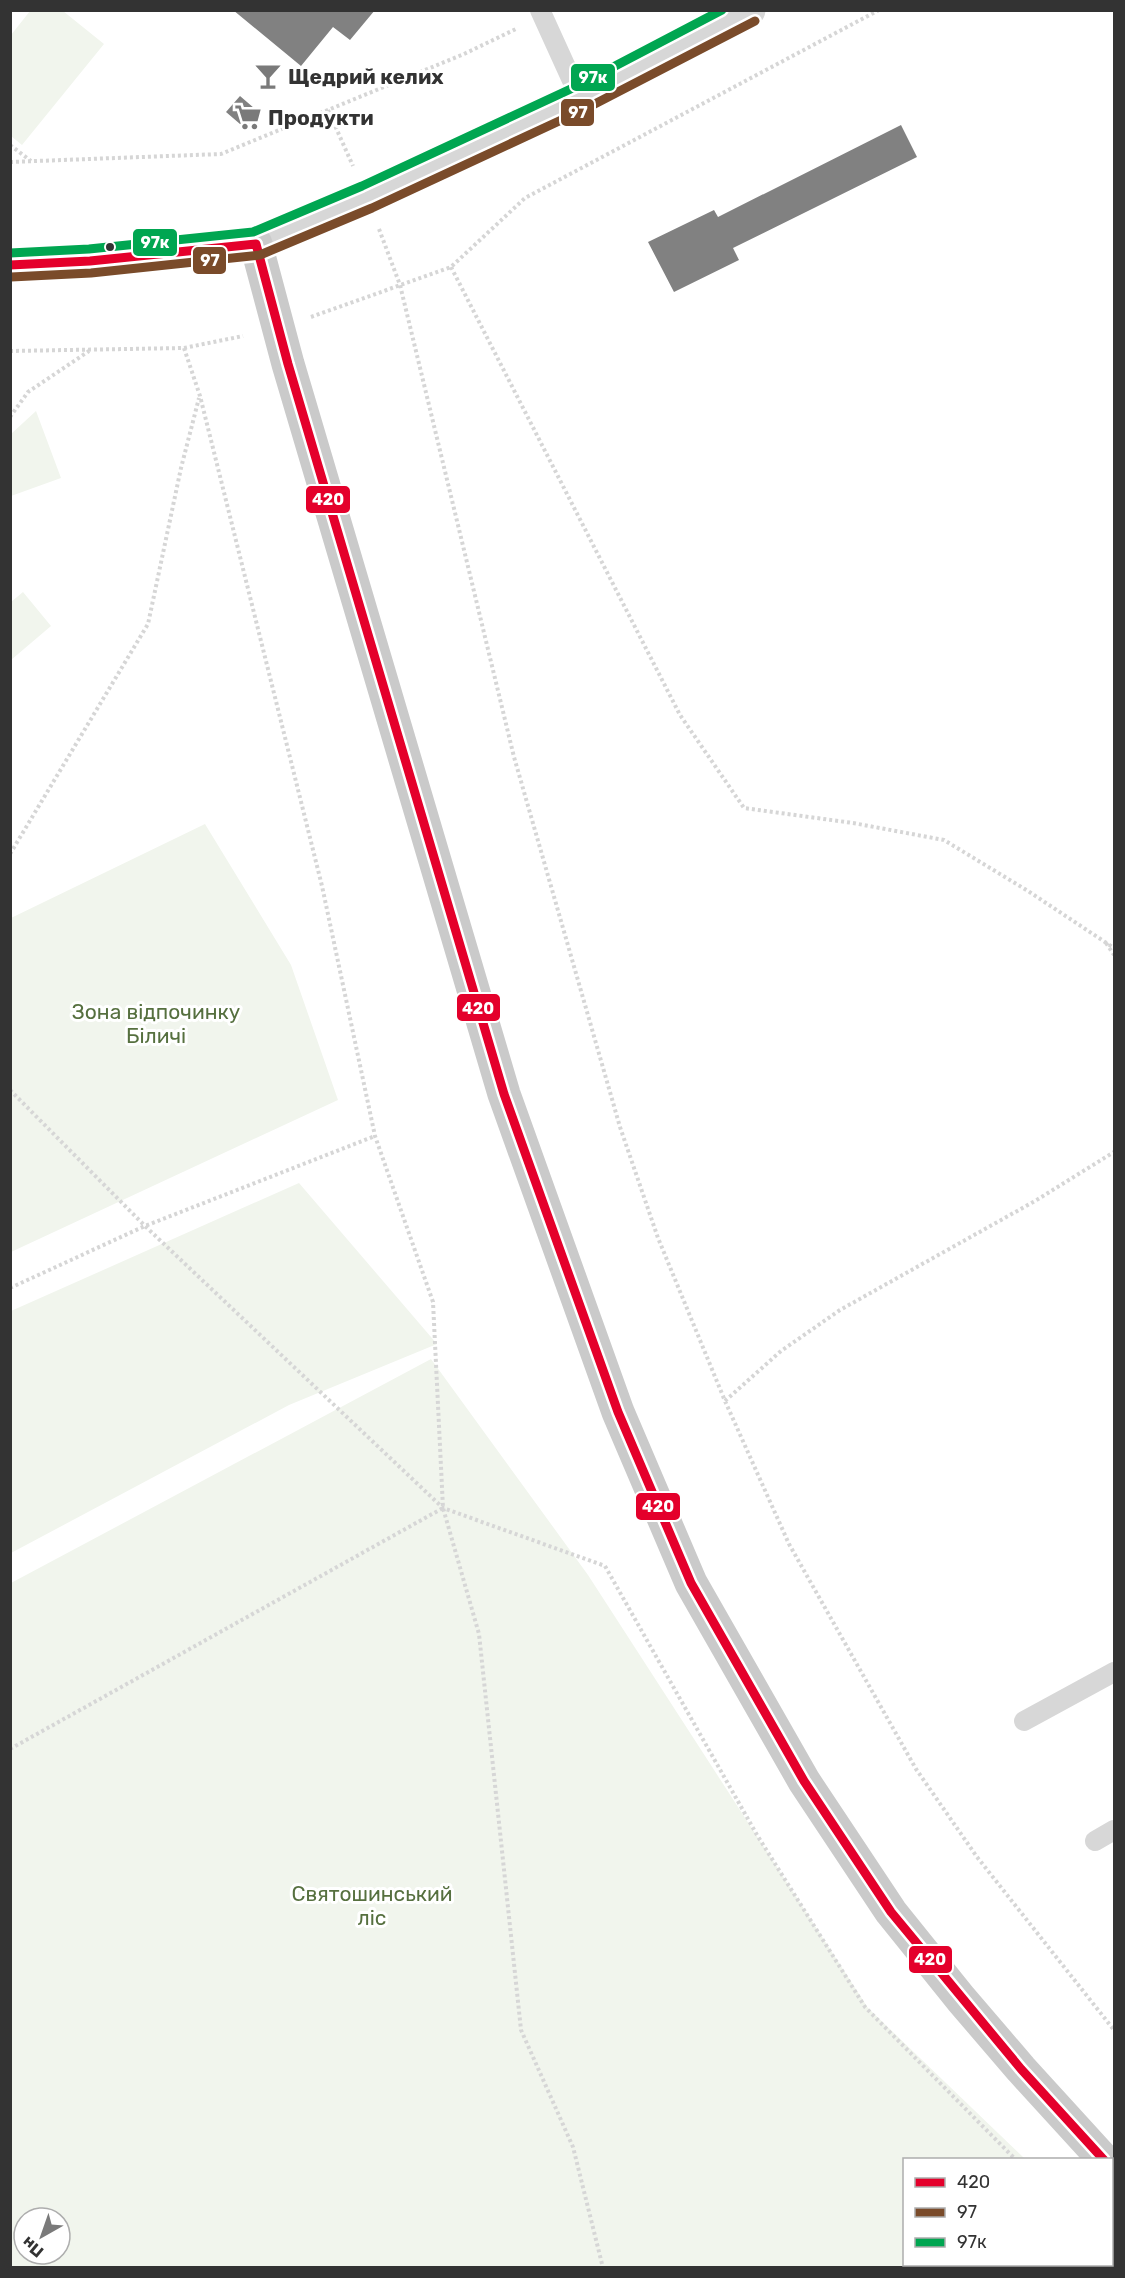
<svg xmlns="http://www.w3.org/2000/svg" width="1125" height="2278" font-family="Rubik,sans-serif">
  <rect width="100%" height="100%" fill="#fff"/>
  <path fill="#f1f5ed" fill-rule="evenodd" d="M 30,11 L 63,11 L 104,44 L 22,145 L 11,136 L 11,35 Z
    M 36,411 L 61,478 L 11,496 L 11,434 Z
    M 23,592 L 51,626 L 11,660 L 11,602 Z
    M 205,824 L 291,965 L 338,1100 L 11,1252 L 11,918 Z
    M 299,1183 L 437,1344 L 289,1405 L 11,1553 L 11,1311 Z
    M 431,1359 L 588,1575 L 868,2008 L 1025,2159 L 904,2160 L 904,2264 L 1112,2264 L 1112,2242 L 1114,2245 L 1114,2267 L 11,2267 L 11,1583 ZM 24,2218 L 60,2218 L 60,2254 L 24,2254 Z"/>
  <path fill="#818181" d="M 233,10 L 375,10 L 350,40 L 333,27 L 301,66 Z
    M 240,96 L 261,114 L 247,130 L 226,112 Z
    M 901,125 L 917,157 L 733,248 L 739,260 L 674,292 L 648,242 L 714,210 L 718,217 Z"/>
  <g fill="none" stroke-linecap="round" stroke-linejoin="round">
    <path stroke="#d6d6d6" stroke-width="4" stroke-dasharray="3 3" stroke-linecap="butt" d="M 328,110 L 353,166
      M 10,145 L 31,161
      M 10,162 L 221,154 L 464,54 L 518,28
      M 379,229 L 400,285 L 514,757 L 620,1127 L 658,1238 L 725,1401 L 789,1544 L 916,1769 L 977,1857 L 1114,2030
      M 451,267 L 680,715 L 744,808 L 853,823 L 944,840 L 1028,891 L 1114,948
      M 311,317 L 451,267 L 525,198 L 879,10
      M 184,348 L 243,336
      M 10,351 L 184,348 L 200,396 L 322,886 L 375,1136 L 433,1302 L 443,1508 L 479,1634 L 521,2030 L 573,2147 L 603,2268
      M 10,417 L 28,392 L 89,351
      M 10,854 L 148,624 L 181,468 L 199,398
      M 1106,943 L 1114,955
      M 10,1090 L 145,1226 L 443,1508 L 605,1566 L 757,1835 L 865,2007 L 1016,2160
      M 10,1288 L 145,1226 L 375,1136
      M 725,1401 L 781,1351 L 840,1310 L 1035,1201 L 1114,1152
      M 10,1749 L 443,1508
      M 1112,2255 L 1114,2258"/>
    <path stroke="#d7d7d7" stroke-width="20" d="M 540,10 L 580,98
      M 1024,1721 L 1114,1672
      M 1095,1841 L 1114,1830"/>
    <path stroke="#d7d7d7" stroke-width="33" d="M 256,244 L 367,197 L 580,98 L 749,10"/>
    <path stroke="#cacaca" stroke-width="33" d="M 10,265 L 90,261 L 256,244 L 288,364 L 504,1094 L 618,1412 L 691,1583 L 804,1781 L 891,1912 L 961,1999 L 1021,2069 L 1104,2160"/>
    <defs>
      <path id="bus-1" d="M 256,244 L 288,364 L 504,1094 L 618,1412 L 691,1583 L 804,1781 L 891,1912 L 1021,2069 L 1104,2160
        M 10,265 L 90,261 L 256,244"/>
      <path id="bus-2" d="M 11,277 L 91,273 L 260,255 L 372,208 L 585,109 L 755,21"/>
      <path id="bus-3" d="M 10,253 L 89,249 L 253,232 L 362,186 L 575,87 L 722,10"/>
    </defs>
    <use href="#bus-1" stroke="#fff" stroke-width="14"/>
    <use href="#bus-2" stroke="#fff" stroke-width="14"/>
    <use href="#bus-3" stroke="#fff" stroke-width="14"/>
    <use href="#bus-1" stroke="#e4002b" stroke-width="9"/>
    <use href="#bus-2" stroke="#7a4b2a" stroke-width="9"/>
    <use href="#bus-3" stroke="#00a651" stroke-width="9"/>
  </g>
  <defs>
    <symbol id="bar-bare" viewBox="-9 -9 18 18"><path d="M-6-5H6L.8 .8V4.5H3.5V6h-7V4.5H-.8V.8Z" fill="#7a7a7a" stroke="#fff" stroke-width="2.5" paint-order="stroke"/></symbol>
    <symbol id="supermarket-bare" viewBox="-9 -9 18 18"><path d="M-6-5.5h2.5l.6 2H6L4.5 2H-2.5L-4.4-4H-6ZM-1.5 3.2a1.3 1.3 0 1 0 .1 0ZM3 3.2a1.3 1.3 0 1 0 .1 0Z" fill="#7a7a7a" stroke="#fff" stroke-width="2.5" paint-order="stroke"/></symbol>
  </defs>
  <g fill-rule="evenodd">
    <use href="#bar-bare" x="249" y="57" width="38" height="38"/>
    <use href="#supermarket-bare" x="229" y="98" width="38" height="38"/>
  </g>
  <circle fill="#333" stroke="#fff" stroke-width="2" cx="110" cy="247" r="5"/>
  <g text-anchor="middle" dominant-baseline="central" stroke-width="6" stroke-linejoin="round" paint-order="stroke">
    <g font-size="21" font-weight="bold" fill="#333" stroke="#fff" text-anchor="start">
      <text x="288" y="76">Щедрий келих</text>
      <text x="268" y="117">Продукти</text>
    </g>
    <g font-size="21" fill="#56703f" stroke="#fff">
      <text x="156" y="1011">Зона відпочинку<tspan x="156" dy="24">Біличі</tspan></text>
      <text x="372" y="1893">Святошинський<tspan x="372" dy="24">ліс</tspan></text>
    </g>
  </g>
  <g stroke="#fff" stroke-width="2">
    <rect x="570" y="63" width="46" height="29" rx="6" fill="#00a651"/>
    <rect x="560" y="98" width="35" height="29" rx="6" fill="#7a4b2a"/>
    <rect x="132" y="228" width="46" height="29" rx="6" fill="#00a651"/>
    <rect x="192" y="246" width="35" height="29" rx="6" fill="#7a4b2a"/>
    <rect x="305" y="485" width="46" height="29" rx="6" fill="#e4002b"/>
    <rect x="456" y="993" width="45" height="29" rx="6" fill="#e4002b"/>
    <rect x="635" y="1492" width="46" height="29" rx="6" fill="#e4002b"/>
    <rect x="908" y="1945" width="45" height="29" rx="6" fill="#e4002b"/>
  </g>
  <g font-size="16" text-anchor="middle" font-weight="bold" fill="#fff">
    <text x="593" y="83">97к</text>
    <text x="578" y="118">97</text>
    <text x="155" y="248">97к</text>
    <text x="210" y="266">97</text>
    <text x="328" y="505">420</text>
    <text x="478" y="1014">420</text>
    <text x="658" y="1512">420</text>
    <text x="930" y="1965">420</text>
  </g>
  <rect width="1125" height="2278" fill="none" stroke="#333333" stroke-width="24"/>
  <rect x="903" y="2158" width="210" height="108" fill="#ffffff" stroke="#adadad" stroke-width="1.5"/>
  <rect x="915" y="2178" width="30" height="9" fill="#e4002b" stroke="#adadad" stroke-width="1.5"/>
  <text x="957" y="2188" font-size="18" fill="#333333">420</text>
  <rect x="915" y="2208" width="30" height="9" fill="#7a4b2a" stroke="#adadad" stroke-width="1.5"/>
  <text x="957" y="2218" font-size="18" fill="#333333">97</text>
  <rect x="915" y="2238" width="30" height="9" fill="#00a651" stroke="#adadad" stroke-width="1.5"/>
  <text x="957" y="2248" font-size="18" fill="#333333">97к</text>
  <g transform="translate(42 2236) rotate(220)"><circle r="28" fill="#ffffff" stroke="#adadad" stroke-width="1.5"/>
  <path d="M0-4.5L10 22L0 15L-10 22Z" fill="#7a7a7a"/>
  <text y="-9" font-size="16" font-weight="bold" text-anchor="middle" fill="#333333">Пн</text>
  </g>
</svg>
